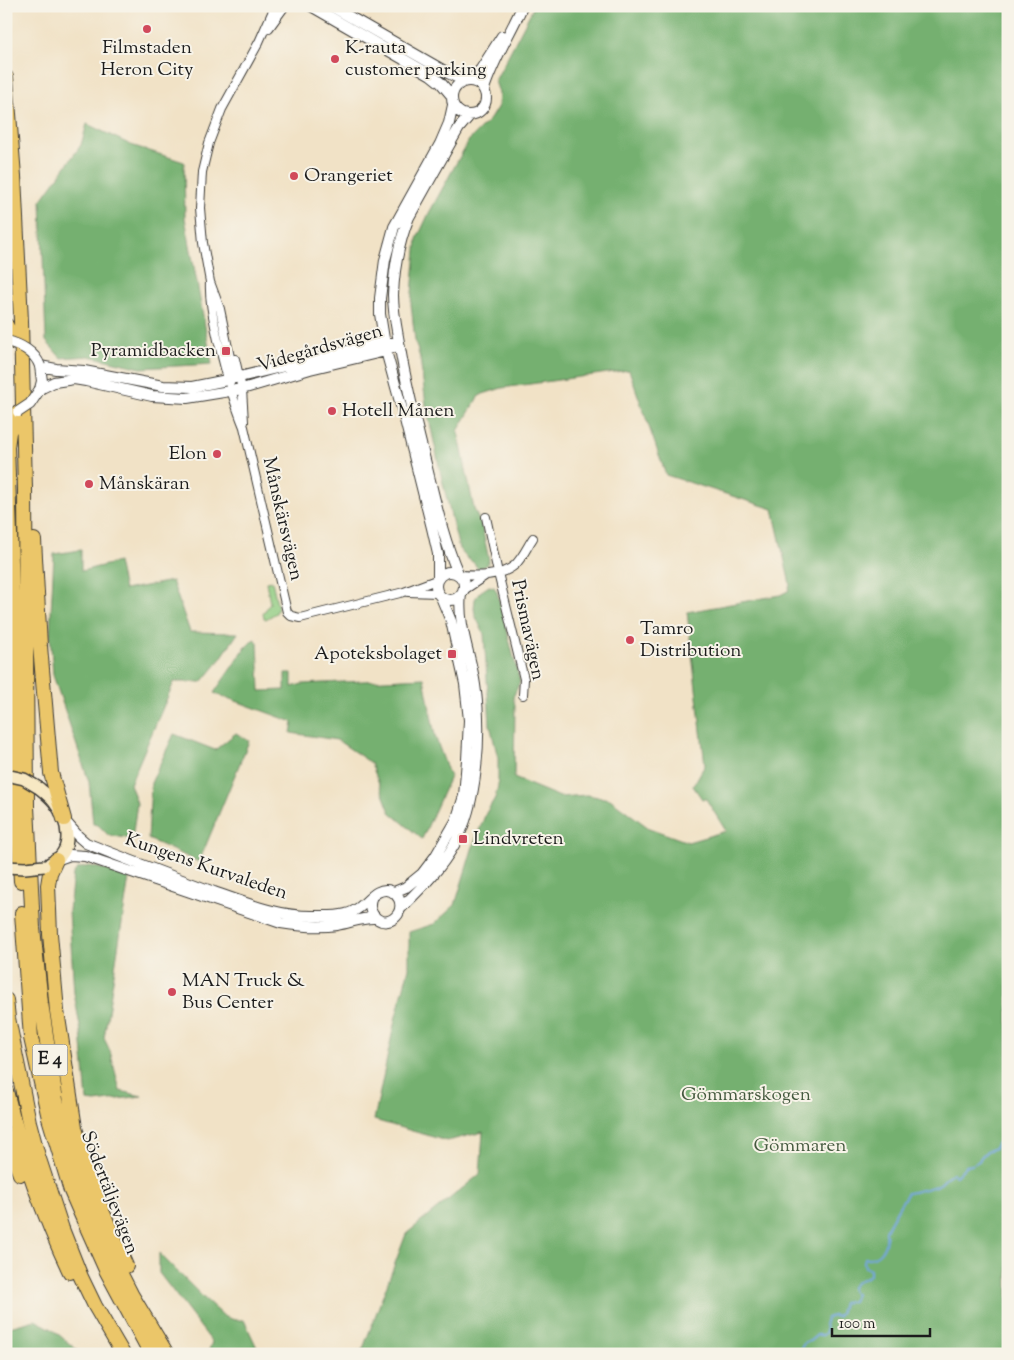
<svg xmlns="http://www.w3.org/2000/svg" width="1014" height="1360" font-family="'Sorts Mill Goudy',serif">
  <rect width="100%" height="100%" fill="#f7f3e8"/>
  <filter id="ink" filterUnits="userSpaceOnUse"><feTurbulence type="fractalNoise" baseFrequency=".02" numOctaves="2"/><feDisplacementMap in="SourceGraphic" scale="10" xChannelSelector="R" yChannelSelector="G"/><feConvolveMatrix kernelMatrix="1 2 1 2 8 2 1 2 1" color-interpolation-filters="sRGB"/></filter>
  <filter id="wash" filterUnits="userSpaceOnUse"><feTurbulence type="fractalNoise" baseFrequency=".0096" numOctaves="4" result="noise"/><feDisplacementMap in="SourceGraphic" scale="20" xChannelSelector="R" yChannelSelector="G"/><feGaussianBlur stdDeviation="1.12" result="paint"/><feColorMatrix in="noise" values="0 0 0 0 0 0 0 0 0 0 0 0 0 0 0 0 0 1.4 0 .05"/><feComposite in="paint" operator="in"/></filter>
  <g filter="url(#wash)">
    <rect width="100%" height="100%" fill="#f1e2c6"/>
    <path fill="#90cc81" stroke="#56744e" d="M 272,581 L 278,608 L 276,613 L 266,619 L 264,618 L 263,614 L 270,603 L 266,582 Z"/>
    <path fill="#74b06f" stroke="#486646" d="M 534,6 L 1008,6 L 1008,1354 L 361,1354 L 406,1234 L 480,1174 L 483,1132 L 447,1141 L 374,1120 L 395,1020 L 409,968 L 409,932 L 434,924 L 455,905 L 473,846 L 486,813 L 495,798 L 498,786 L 498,758 L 490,725 L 484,634 L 475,615 L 474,608 L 475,599 L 480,592 L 489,586 L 494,587 L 497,592 L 520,682 L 513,697 L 515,705 L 514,778 L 560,797 L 587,795 L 610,799 L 649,828 L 688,842 L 726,831 L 706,799 L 702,799 L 693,786 L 705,765 L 687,612 L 780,595 L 788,591 L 790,584 L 773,509 L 666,475 L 629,370 L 502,388 L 483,394 L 478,397 L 458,431 L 474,509 L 482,527 L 489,560 L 487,565 L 478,569 L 474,563 L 467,558 L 459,549 L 442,479 L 426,405 L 420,358 L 415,341 L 411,304 L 417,239 L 429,213 L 469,140 L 490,119 L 498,106 L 499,93 L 495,81 Z
      M 87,124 L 131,145 L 184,162 L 185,218 L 212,364 L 141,368 L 89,356 L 61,358 L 46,341 L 41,201 L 81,145 Z
      M 81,550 L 81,571 L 118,562 L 124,590 L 172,581 L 190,632 L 238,633 L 217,664 L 202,682 L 174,682 L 130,784 L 137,803 L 132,839 L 108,835 L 98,825 L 93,824 L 89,782 L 53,675 L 50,633 L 54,554 Z
      M 254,639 L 258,642 L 260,691 L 285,690 L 285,673 L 292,673 L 292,687 L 302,684 L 424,678 L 435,736 L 450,777 L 422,839 L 390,812 L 371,763 L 337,740 L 291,733 L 293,722 L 214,693 L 245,648 Z
      M 236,733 L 249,741 L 199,862 L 148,839 L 151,783 L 174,734 L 215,750 Z
      M 89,866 L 104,869 L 129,878 L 104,1038 L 110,1051 L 120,1091 L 142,1096 L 95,1102 L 87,1101 L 81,1032 L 74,993 L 69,911 L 73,874 L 77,869 Z
      M 159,1253 L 205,1299 L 225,1317 L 235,1320 L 244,1320 L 260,1354 L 211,1354 L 209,1350 L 212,1342 L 159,1273 Z
      M 35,1320 L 52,1329 L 77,1350 L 80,1354 L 14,1354 L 6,1351 L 6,1328 Z"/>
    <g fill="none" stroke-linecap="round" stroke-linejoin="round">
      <path stroke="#74a6df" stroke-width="2" d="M 797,1354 L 805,1342 L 810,1341 L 817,1335 L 823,1335 L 826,1332 L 825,1322 L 827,1318 L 833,1316 L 837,1317 L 840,1314 L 843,1303 L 853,1301 L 856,1294 L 852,1291 L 852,1287 C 859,1278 863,1280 870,1275 L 870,1270 L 865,1267 L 864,1262 L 865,1258 C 877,1259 884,1251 886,1239 C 887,1236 886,1234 886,1231 C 887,1227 905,1196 908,1193 C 916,1191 933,1188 940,1184 C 945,1180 947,1176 952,1173 L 956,1176 L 966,1166 L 972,1165 L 979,1161 L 981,1157 L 987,1151 L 995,1148 L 998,1143 L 1008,1140"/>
    </g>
  </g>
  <g filter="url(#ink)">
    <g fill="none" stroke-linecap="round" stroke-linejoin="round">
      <defs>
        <path id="minor" d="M 269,28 L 285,6
          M 210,282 C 209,302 214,321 218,340 C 225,370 232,398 244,427 L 287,612 L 291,616 L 300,618 L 404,592 L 436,580
          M 235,359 L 242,389 L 244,422
          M 227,380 L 230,375 L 232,367 L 220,309 L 210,282 L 203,243 L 200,208 L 202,172 L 209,143 L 222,109 L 259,42 L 275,6
          M 486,517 L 498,573 L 524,679 L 523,695
          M 460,575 C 477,576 501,577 515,565 C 523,557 527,547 533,538
          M 464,590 L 485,576
          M 408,592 L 438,593"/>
        <path id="tertiary" d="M 311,6 L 431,75 L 441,83 L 452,96
          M 331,6 L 448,73 L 464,81
          M 471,80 L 481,69 L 502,36
          M452 98a17 17 0 1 1 34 0a17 17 0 1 1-34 0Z
          M 484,89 C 493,60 510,34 522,7
          M 40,389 L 42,381 L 40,366 L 56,369 L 84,371 L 163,386 L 192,387 L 227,380 L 384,342 L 399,344
          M 40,389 L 54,382 L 74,379 L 86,381 L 152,396 L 187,398 L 242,389 L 310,369 L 386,351 L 392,348
          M436 586a14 14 0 1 1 28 0a14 14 0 1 1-28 0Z
          M 458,573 C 442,536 434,495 424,456 C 415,420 406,384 400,348 C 397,330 393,313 393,295 C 394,268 399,242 409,217 L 452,140 L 459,128 L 470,115
          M 438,577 L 438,554 L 432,528 L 405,420 L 386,351 L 380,314 L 380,298 L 385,260 L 394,227 L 440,144 L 449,123 L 453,105
          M 64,820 L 78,836 L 86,843 C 128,860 171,876 214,892 C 246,903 277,916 312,916 C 323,916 335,917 346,914 C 351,913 356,910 360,907 C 369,900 378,886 391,891 C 395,893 397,895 399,899 C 401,904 401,909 398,914 C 386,931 363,916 372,896
          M 56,860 L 70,855 L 85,856 L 281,923 C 300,926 318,928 337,925 C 350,923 362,917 376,918
          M 394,892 L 406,887 L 422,874 L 435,857 L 456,821 L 464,796 L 467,760 L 469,720 L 465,684 L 451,621 L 441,597
          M 400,909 C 420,889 440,870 454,845 C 478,804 482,731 475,685 C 471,656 457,624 461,594"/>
        <path id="secondary" d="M 39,788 C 44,792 50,797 54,802 C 68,820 76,852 50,863"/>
        <path id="motorway" d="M 6,77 L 14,176 L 21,321 L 25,489 L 27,806 L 33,928 L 41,1003 L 56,1100 L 75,1170 L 102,1237 L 131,1294 L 167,1354
          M 6,325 L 15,343
          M 18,412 L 9,432 L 7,447 L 11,563 L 13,656 L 13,734 L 21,881
          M 34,540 L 40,646 L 51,773 L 64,819
          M 56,860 L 50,873 L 48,885 L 50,934 L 57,1011 L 75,1128 L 91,1181 L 103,1213 L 126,1266
          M 22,913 L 31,1038 L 49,1118 L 71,1191 L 81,1214 L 106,1270 L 151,1354
          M 6,1000 L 8,1018 L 29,1122 L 38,1156 L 62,1229 L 81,1277 L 95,1306 L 123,1354
          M 6,1091 C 22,1155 42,1213 70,1272
          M 6,1137 L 20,1174"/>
      </defs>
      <use href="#minor" stroke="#3c3a36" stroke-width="10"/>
      <use href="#tertiary" stroke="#3c3a36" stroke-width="12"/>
      <use href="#secondary" stroke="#3c3a36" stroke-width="14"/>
      <use href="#motorway" stroke="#3c3a36" stroke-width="16"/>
      <use href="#minor" stroke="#fff" stroke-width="8"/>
      <use href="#tertiary" stroke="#fff" stroke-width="10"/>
      <use href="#secondary" stroke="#f7e8c3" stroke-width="11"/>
      <use href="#motorway" stroke="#ebc669" stroke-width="14"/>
      <defs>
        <path id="tertiary-bridge" d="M 6,341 C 20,344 35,352 40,366
          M 18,412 L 30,404 L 40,389"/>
        <path id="secondary-bridge" d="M 6,775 L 24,779 L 39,788
          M 6,867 L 25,868 L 44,866"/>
      </defs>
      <use href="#tertiary-bridge" stroke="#3c3a36" stroke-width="12" stroke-linecap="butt"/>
      <use href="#secondary-bridge" stroke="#3c3a36" stroke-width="14" stroke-linecap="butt"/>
      <use href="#tertiary-bridge" stroke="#fff" stroke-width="10"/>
      <use href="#secondary-bridge" stroke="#f7e8c3" stroke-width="11"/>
    </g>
  </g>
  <g fill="#d1495b" stroke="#f7f3e8" stroke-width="2">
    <circle cx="147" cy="29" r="5"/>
    <circle cx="335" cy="59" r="5"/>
    <circle cx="294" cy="176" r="5"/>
    <rect x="221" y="346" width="10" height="10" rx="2.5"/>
    <circle cx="332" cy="411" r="5"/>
    <circle cx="217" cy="454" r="5"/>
    <circle cx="89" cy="484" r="5"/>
    <circle cx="630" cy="640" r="5"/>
    <rect x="447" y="649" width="10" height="10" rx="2.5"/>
    <rect x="458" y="834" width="10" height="10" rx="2.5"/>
    <circle cx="172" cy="992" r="5"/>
  </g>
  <g text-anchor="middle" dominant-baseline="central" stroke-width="4" stroke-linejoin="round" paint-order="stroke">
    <rect fill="#f7f3e8" stroke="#5e5c59" stroke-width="1" x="32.5" y="1044.5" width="35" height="31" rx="4"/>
    <g font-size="18" font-weight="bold" fill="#1c1c1c">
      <text x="50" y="1060">E 4</text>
    </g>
    <g font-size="19" fill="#1c1c1c" stroke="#f7f3e8" text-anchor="start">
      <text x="147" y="48" text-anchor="middle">Filmstaden<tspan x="147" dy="22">Heron City</tspan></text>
      <text x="345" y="48">K-rauta<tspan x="345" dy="22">customer parking</tspan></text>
      <text x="304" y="176">Orangeriet</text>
      <text x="216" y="351" text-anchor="end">Pyramidbacken</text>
      <text x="342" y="411">Hotell Månen</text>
      <text x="207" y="454" text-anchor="end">Elon</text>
      <text x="99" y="484">Månskäran</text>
      <text x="640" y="629">Tamro<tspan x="640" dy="22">Distribution</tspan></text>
      <text x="442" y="654" text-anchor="end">Apoteksbolaget</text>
      <text x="473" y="839">Lindvreten</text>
      <text x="182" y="981">MAN Truck &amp;<tspan x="182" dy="22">Bus Center</tspan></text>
    </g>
    <g font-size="19" fill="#1c1c1c" stroke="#f7f3e8">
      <text transform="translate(320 349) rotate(-16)">Videgårdsvägen</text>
      <text transform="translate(282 519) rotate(77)">Månskärsvägen</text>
      <text transform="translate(527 630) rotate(78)">Prismavägen</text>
      <text transform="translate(206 867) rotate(19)">Kungens Kurvaleden</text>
      <text transform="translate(109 1193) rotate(69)">Södertäljevägen</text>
    </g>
    <g font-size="19" fill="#455a3f" stroke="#f7f3e8">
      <text x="746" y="1095">Gömmarskogen</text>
      <text x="800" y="1146">Gömmaren</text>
    </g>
  </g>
  <rect width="1014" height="1360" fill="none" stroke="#f7f3e8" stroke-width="25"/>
  <path d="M832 1328v8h98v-8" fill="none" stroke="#1c1c1c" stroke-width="2.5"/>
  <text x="839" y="1328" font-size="15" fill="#1c1c1c" stroke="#f7f3e8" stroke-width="4" paint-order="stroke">100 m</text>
</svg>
